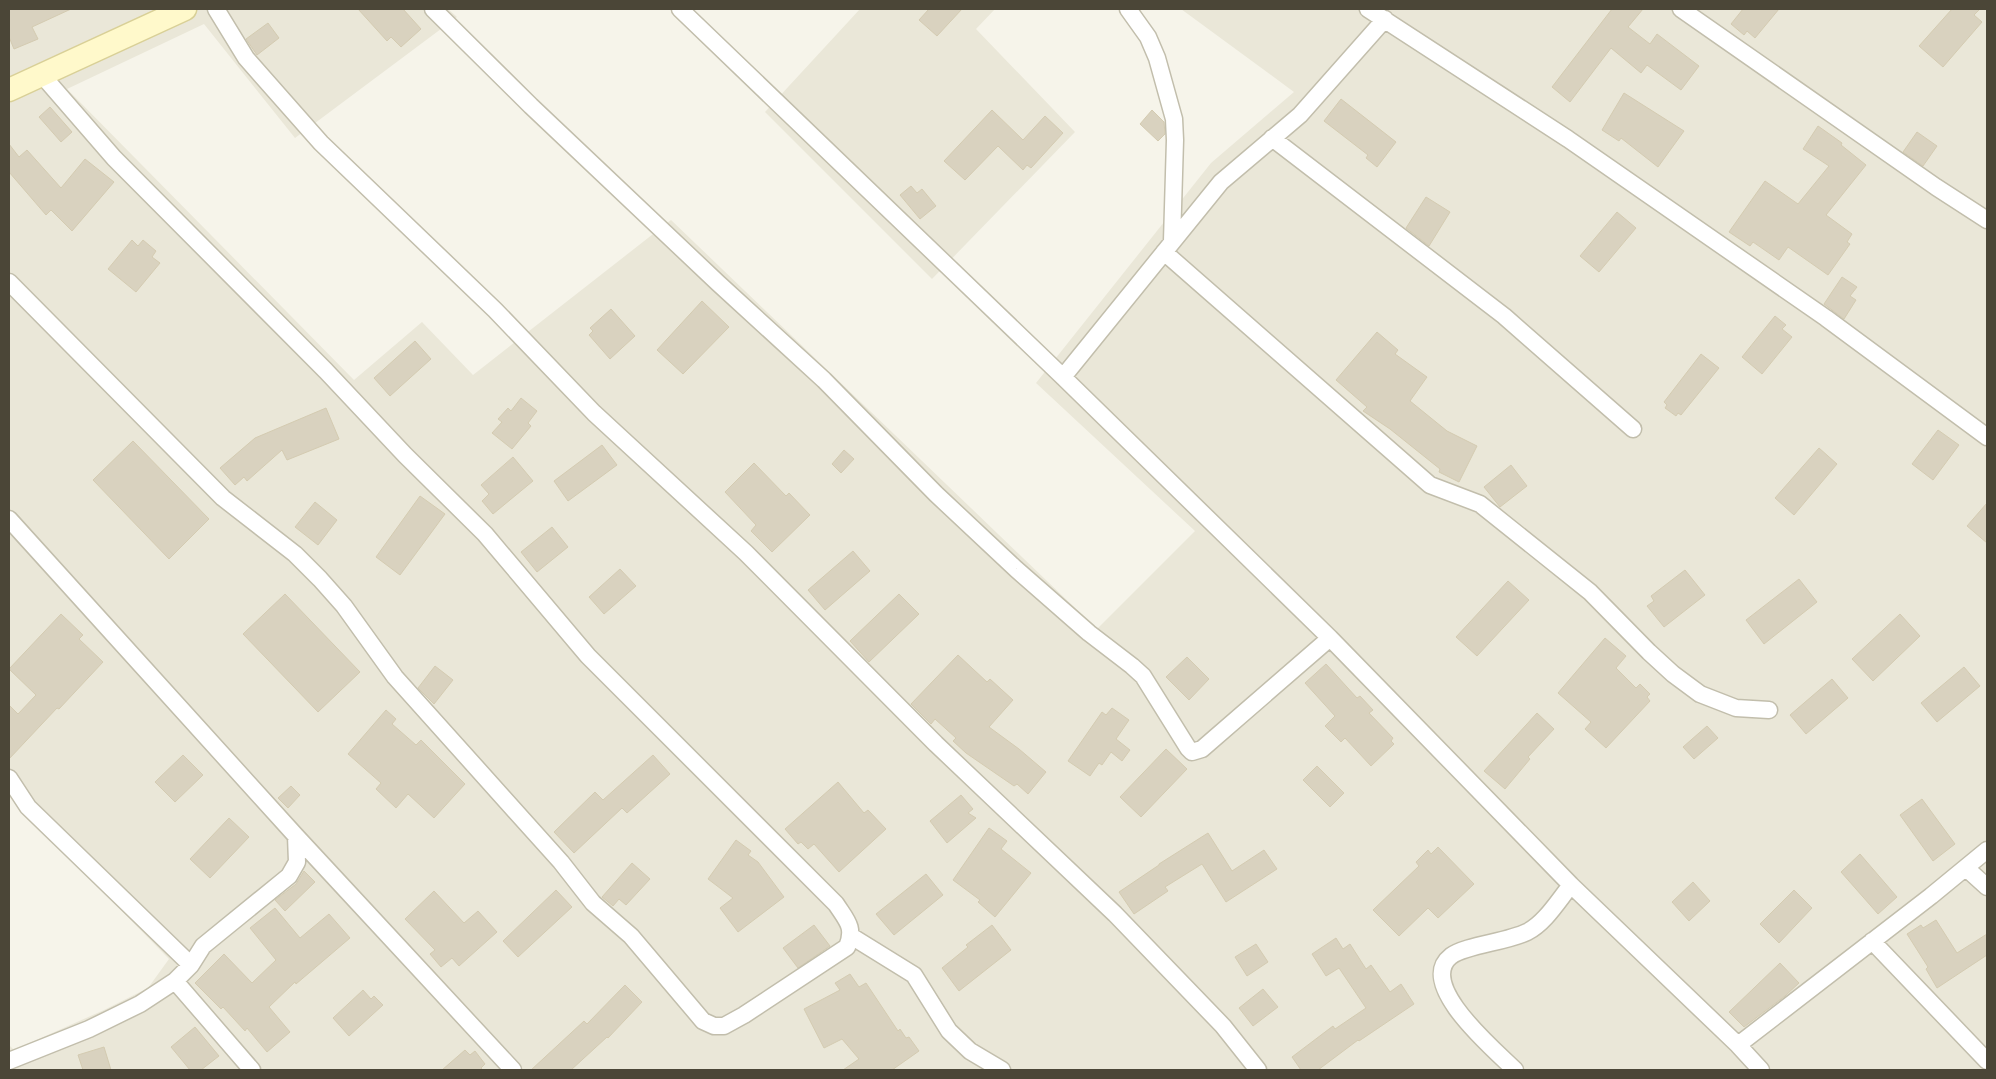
<svg xmlns="http://www.w3.org/2000/svg" width="1996" height="1079" font-family="Overpass,sans-serif">
  <rect width="100%" height="100%" fill="#f6f4ea"/>
  <path fill="#eae7d8" d="M 9,9 L 448,9 L 457,17 L 295,138 L 204,24 L 67,89 L 354,380 L 422,322 L 473,375 L 671,220 L 1097,629 L 1195,531 L 1036,383 L 1211,163 L 1294,92 L 1181,9 L 1987,9 L 1987,1070 L 9,1070 L 9,1045 L 14,1050 L 104,1010 L 148,988 L 169,959 L 9,796 Z
    M 860,9 L 995,9 L 976,29 L 1075,132 L 932,279 L 765,112 Z"/>
  <path fill="#d9d2bf" stroke="#d4cbb1" d="M 9,9 L 71,9 L 32,27 L 38,39 L 14,49 L 9,37 Z
    M 358,9 L 403,9 L 421,29 L 401,47 L 391,37 L 387,41 Z
    M 929,9 L 962,9 L 937,36 L 919,20 Z
    M 1612,9 L 1643,9 L 1628,27 L 1650,44 L 1657,34 L 1699,66 L 1681,90 L 1647,65 L 1641,73 L 1611,48 L 1570,102 L 1552,87 Z
    M 1743,9 L 1779,9 L 1755,38 L 1747,31 L 1744,35 L 1731,24 Z
    M 1952,9 L 1980,9 L 1974,15 L 1982,22 L 1943,67 L 1919,46 Z
    M 268,23 L 279,38 L 257,55 L 246,39 Z
    M 1624,93 L 1684,131 L 1658,167 L 1621,138 L 1619,141 L 1602,130 Z
    M 1341,99 L 1396,142 L 1377,167 L 1366,158 L 1368,155 L 1324,121 Z
    M 50,107 L 72,132 L 61,142 L 39,117 Z
    M 992,110 L 1023,140 L 1045,116 L 1063,133 L 1031,168 L 1027,165 L 1023,170 L 998,146 L 965,180 L 944,161 Z
    M 1152,110 L 1164,122 L 1165,134 L 1158,141 L 1140,124 Z
    M 1818,126 L 1842,143 L 1841,145 L 1866,165 L 1826,215 L 1852,234 L 1847,242 L 1850,244 L 1828,275 L 1788,247 L 1779,260 L 1753,242 L 1750,246 L 1729,232 L 1765,181 L 1798,204 L 1829,166 L 1803,149 Z
    M 1917,132 L 1937,146 L 1923,166 L 1903,152 Z
    M 9,144 L 19,157 L 27,150 L 61,188 L 85,159 L 114,182 L 72,231 L 51,210 L 46,215 L 9,172 Z
    M 911,186 L 917,193 L 922,189 L 936,206 L 920,219 L 900,195 Z
    M 1426,197 L 1450,212 L 1429,246 L 1406,228 Z
    M 1617,212 L 1636,228 L 1599,272 L 1580,256 Z
    M 132,240 L 138,246 L 143,240 L 156,251 L 152,257 L 160,263 L 136,292 L 108,269 Z
    M 1842,277 L 1857,287 L 1850,296 L 1856,300 L 1844,319 L 1824,304 Z
    M 702,301 L 729,327 L 683,374 L 657,350 Z
    M 611,309 L 635,336 L 610,359 L 589,335 L 593,331 L 590,328 Z
    M 1775,316 L 1786,325 L 1782,329 L 1792,337 L 1762,374 L 1742,357 Z
    M 1377,332 L 1398,350 L 1395,354 L 1427,377 L 1410,401 L 1447,431 L 1477,446 L 1459,482 L 1439,472 L 1440,469 L 1390,429 L 1363,411 L 1367,407 L 1336,380 Z
    M 415,341 L 431,359 L 390,396 L 374,378 Z
    M 1701,354 L 1719,368 L 1681,415 L 1678,413 L 1676,416 L 1665,408 L 1667,405 L 1664,402 Z
    M 521,398 L 537,411 L 528,423 L 531,426 L 512,449 L 492,433 L 502,422 L 498,419 L 508,408 L 511,411 Z
    M 326,408 L 339,439 L 287,460 L 282,450 L 247,481 L 244,477 L 235,485 L 220,468 L 255,438 Z
    M 1938,430 L 1959,445 L 1933,480 L 1912,464 Z
    M 133,441 L 209,519 L 169,559 L 93,480 Z
    M 602,445 L 617,465 L 568,501 L 554,481 Z
    M 1819,448 L 1837,464 L 1794,515 L 1775,498 Z
    M 844,450 L 854,459 L 841,473 L 832,464 Z
    M 513,457 L 533,481 L 493,514 L 482,501 L 489,494 L 481,485 Z
    M 754,463 L 786,496 L 789,493 L 810,515 L 772,552 L 751,531 L 756,525 L 725,492 Z
    M 1511,465 L 1527,486 L 1500,507 L 1484,487 Z
    M 420,496 L 445,514 L 400,575 L 376,557 Z
    M 315,502 L 337,520 L 318,545 L 295,527 Z
    M 1987,503 L 1987,543 L 1967,526 Z
    M 552,527 L 568,547 L 537,572 L 521,552 Z
    M 853,551 L 870,571 L 825,610 L 808,590 Z
    M 620,569 L 636,586 L 604,614 L 589,597 Z
    M 1685,570 L 1705,595 L 1664,627 L 1647,606 L 1654,601 L 1651,596 Z
    M 1799,579 L 1817,602 L 1764,644 L 1746,620 Z
    M 1508,581 L 1529,600 L 1477,656 L 1456,637 Z
    M 285,594 L 360,672 L 318,712 L 243,634 Z
    M 899,594 L 919,614 L 869,662 L 850,641 Z
    M 61,614 L 83,635 L 79,639 L 103,662 L 59,709 L 57,708 L 9,759 L 9,705 L 18,714 L 36,695 L 9,669 Z
    M 1900,614 L 1920,636 L 1873,681 L 1852,659 Z
    M 1605,638 L 1626,656 L 1616,668 L 1636,688 L 1640,684 L 1650,694 L 1647,697 L 1650,701 L 1606,748 L 1585,729 L 1591,722 L 1558,693 Z
    M 958,655 L 987,682 L 990,679 L 1013,700 L 989,727 L 1019,749 L 1046,772 L 1028,794 L 1017,784 L 1014,786 L 966,753 L 953,741 L 956,738 L 935,719 L 931,724 L 911,704 Z
    M 1187,657 L 1209,679 L 1189,700 L 1166,677 Z
    M 1326,664 L 1357,698 L 1360,696 L 1373,710 L 1369,713 L 1393,738 L 1391,741 L 1394,744 L 1371,766 L 1345,738 L 1341,742 L 1325,726 L 1335,716 L 1305,683 Z
    M 435,666 L 453,680 L 434,704 L 418,688 Z
    M 1964,667 L 1980,686 L 1937,722 L 1921,703 Z
    M 1832,679 L 1848,698 L 1806,734 L 1790,715 Z
    M 1112,708 L 1129,720 L 1116,739 L 1130,750 L 1122,761 L 1111,752 L 1102,765 L 1099,763 L 1090,776 L 1068,761 L 1102,712 L 1106,715 Z
    M 386,710 L 396,719 L 392,724 L 416,745 L 421,740 L 465,784 L 434,818 L 408,794 L 396,808 L 376,789 L 381,783 L 348,754 Z
    M 1537,713 L 1554,729 L 1528,757 L 1530,759 L 1505,789 L 1484,771 Z
    M 1707,726 L 1718,738 L 1694,759 L 1683,747 Z
    M 1166,749 L 1187,769 L 1141,817 L 1120,797 Z
    M 183,755 L 203,775 L 175,802 L 155,782 Z
    M 653,755 L 670,774 L 627,813 L 622,808 L 574,853 L 554,832 L 595,792 L 603,800 Z
    M 1317,766 L 1344,793 L 1330,807 L 1303,780 Z
    M 838,782 L 864,813 L 868,810 L 886,829 L 839,872 L 814,844 L 808,849 L 801,842 L 798,844 L 785,829 Z
    M 291,786 L 300,795 L 288,808 L 278,798 Z
    M 961,795 L 973,809 L 968,813 L 976,818 L 947,843 L 930,821 Z
    M 1922,799 L 1955,844 L 1933,861 L 1900,815 Z
    M 229,818 L 249,837 L 210,878 L 190,859 Z
    M 989,828 L 1007,841 L 1001,849 L 1031,873 L 995,917 L 978,902 L 980,900 L 953,880 Z
    M 1208,833 L 1232,871 L 1264,850 L 1277,869 L 1226,902 L 1202,864 L 1165,887 L 1168,891 L 1134,914 L 1119,892 L 1159,865 L 1159,864 Z
    M 736,840 L 751,851 L 748,855 L 758,862 L 784,897 L 738,932 L 720,908 L 733,898 L 708,879 Z
    M 1438,847 L 1474,884 L 1438,918 L 1428,908 L 1399,936 L 1373,910 L 1419,866 L 1416,862 L 1428,850 L 1431,854 Z
    M 1860,854 L 1897,897 L 1878,914 L 1841,872 Z
    M 632,863 L 650,879 L 626,905 L 619,899 L 613,906 L 602,897 Z
    M 304,871 L 315,882 L 285,911 L 275,900 L 296,884 Z
    M 926,874 L 943,895 L 894,935 L 876,914 Z
    M 1693,882 L 1710,901 L 1689,921 L 1672,902 Z
    M 556,890 L 572,907 L 518,957 L 503,941 Z
    M 1794,890 L 1812,908 L 1779,943 L 1760,924 Z
    M 434,891 L 464,923 L 478,911 L 497,932 L 459,966 L 452,958 L 441,967 L 430,954 L 435,950 L 405,919 Z
    M 275,908 L 300,938 L 329,914 L 350,938 L 296,984 L 295,982 L 269,1007 L 290,1032 L 267,1052 L 247,1028 L 245,1031 L 223,1007 L 221,1009 L 195,983 L 224,954 L 252,983 L 276,960 L 250,928 Z
    M 1936,920 L 1957,953 L 1987,934 L 1987,955 L 1937,988 L 1926,969 L 1928,967 L 1907,934 L 1921,925 L 1923,928 Z
    M 814,925 L 830,946 L 798,968 L 783,948 Z
    M 992,925 L 1011,950 L 959,991 L 942,968 L 968,947 L 966,945 Z
    M 1336,938 L 1343,949 L 1350,944 L 1366,969 L 1371,965 L 1390,992 L 1401,984 L 1414,1004 L 1359,1041 L 1358,1040 L 1318,1070 L 1301,1070 L 1292,1057 L 1333,1026 L 1335,1029 L 1366,1008 L 1339,968 L 1326,976 L 1312,954 Z
    M 1256,944 L 1268,962 L 1247,976 L 1235,957 Z
    M 1780,963 L 1799,983 L 1785,996 L 1744,1027 L 1729,1012 Z
    M 850,974 L 859,987 L 866,983 L 898,1031 L 900,1029 L 906,1038 L 909,1037 L 919,1051 L 892,1070 L 843,1070 L 859,1059 L 842,1039 L 824,1048 L 804,1009 L 840,990 L 835,983 Z
    M 625,985 L 642,1002 L 608,1038 L 607,1037 L 571,1070 L 531,1070 L 584,1021 L 587,1024 Z
    M 1263,989 L 1278,1007 L 1253,1026 L 1239,1008 Z
    M 363,990 L 371,999 L 374,996 L 383,1005 L 349,1036 L 333,1018 Z
    M 195,1027 L 219,1056 L 201,1070 L 190,1070 L 171,1047 Z
    M 104,1047 L 111,1070 L 83,1070 L 78,1055 Z
    M 465,1050 L 470,1055 L 475,1051 L 485,1064 L 481,1068 L 483,1070 L 442,1070 Z"/>
  <g fill="none" stroke-linecap="round" stroke-linejoin="round">
    <defs>
      <path id="street" d="M 216,9 L 246,58 L 321,143 L 495,310 L 594,413 L 746,553 L 936,744 L 1115,914 L 1223,1026 L 1258,1070
        M 433,9 L 531,106 L 718,283 L 824,380 L 936,494 L 1016,569 L 1089,633 L 1132,666 L 1143,676 L 1188,748 L 1192,752 L 1202,749 L 1330,638
        M 680,9 L 1063,377 L 1330,638 L 1571,885 L 1738,1045 L 1761,1070
        M 1128,9 L 1148,37 L 1157,58 L 1174,119 L 1175,140 L 1172,241
        M 1368,9 L 1568,139 L 1826,318 L 1987,437
        M 1681,9 L 1936,187 L 1987,220
        M 1272,138 L 1504,316 L 1633,429
        M 1164,252 L 1430,485 L 1480,504 L 1590,592 L 1649,652 L 1673,674 L 1700,694 L 1736,708 L 1769,710
        M 9,282 L 223,498 L 295,554 L 320,579 L 344,606 L 395,677 L 561,862 L 593,903 L 631,936 L 703,1021 L 714,1026 L 724,1026 L 744,1015 L 847,947 C 855,927 847,921 836,904 L 588,656 L 485,534 L 405,455 L 326,371 L 114,158 L 42,75
        M 1063,377 L 1221,182 L 1300,115 L 1385,19
        M 9,519 L 296,836 L 513,1070
        M 9,778 L 28,807 L 191,965
        M 1966,868 L 1987,887
        M 851,936 L 914,975 L 949,1031 L 970,1051 L 1002,1070
        M 1872,941 L 1987,1061
        M 175,981 L 252,1070
        M 1738,1045 L 1931,896 L 1987,850
        M 9,1061 L 89,1029 L 140,1004 L 175,981 L 191,965 L 203,946 L 289,876 L 297,862 L 296,836
        M 1515,1070 C 1496,1051 1415,984 1451,956 C 1466,945 1507,942 1527,932 C 1545,923 1558,901 1571,885"/>
      <path id="secondary" d="M 9,90 L 185,9"/>
    </defs>
    <use href="#street" stroke="#c2beac" stroke-width="19"/>
    <use href="#secondary" stroke="#d9d097" stroke-width="25"/>
    <use href="#street" stroke="#fff" stroke-width="16"/>
    <use href="#secondary" stroke="#fff9cb" stroke-width="22"/>
  </g>
  <rect width="1996" height="1079" fill="none" stroke="#4b4637" stroke-width="20"/>
</svg>
